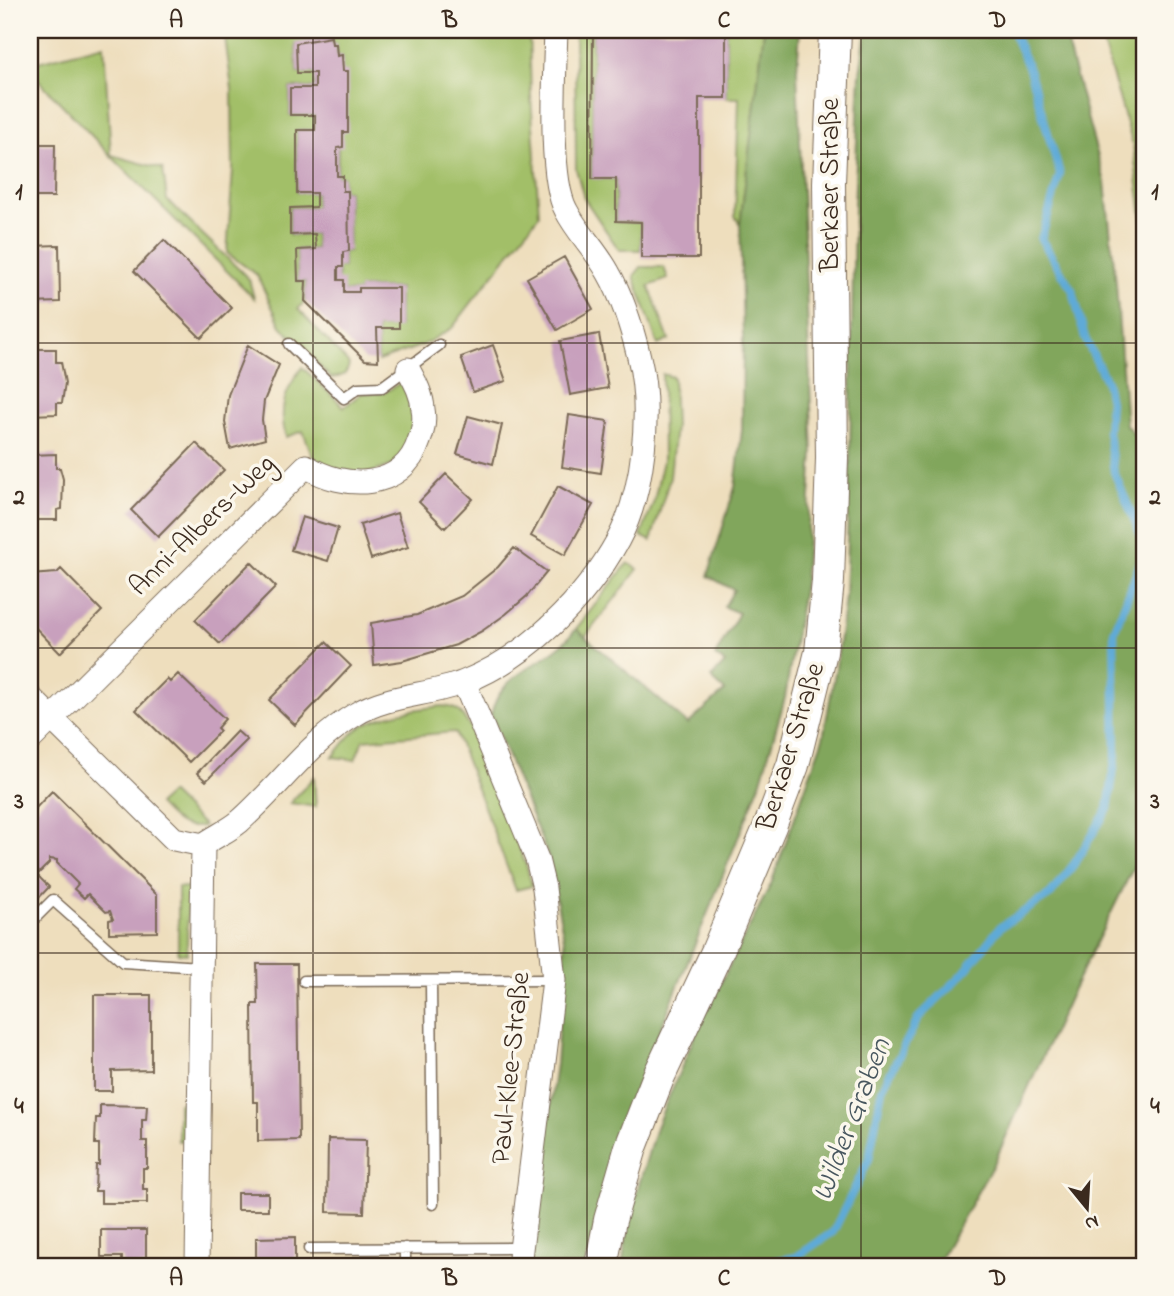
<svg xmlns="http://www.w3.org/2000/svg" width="1174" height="1296" font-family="'Indie Flower',sans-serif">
  <rect width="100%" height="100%" fill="#fbf7ec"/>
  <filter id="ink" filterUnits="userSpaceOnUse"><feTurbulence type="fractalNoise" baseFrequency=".0143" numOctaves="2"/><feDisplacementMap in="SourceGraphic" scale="14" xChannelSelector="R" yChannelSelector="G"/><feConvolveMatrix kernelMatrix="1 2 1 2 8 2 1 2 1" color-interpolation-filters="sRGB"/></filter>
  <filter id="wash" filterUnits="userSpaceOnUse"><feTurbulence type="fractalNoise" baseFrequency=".00686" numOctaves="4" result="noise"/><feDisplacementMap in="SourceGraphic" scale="28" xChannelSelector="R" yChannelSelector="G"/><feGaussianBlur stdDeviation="1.57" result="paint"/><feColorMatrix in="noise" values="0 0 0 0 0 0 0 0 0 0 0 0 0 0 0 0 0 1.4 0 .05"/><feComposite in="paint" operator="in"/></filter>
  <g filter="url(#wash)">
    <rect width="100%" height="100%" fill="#eedebd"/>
    <path fill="#a2bf67" stroke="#6e7442" stroke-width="2" d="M 224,30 L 529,30 L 531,96 L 539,215 L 452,328 L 423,345 L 378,361 L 377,328 L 399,327 L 399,288 L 360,288 L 359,292 L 344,292 L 338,280 L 338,267 L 343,267 L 343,252 L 349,251 L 348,191 L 343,191 L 343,176 L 337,176 L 342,56 L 337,56 L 336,45 L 332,44 L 331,37 L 296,44 L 297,73 L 315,73 L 315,88 L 290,88 L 290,115 L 315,115 L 315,130 L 297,130 L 297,192 L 316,193 L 316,207 L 290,208 L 290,235 L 315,234 L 316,249 L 297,250 L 298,281 L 306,281 L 305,301 L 298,309 L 349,364 C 347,375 342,377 331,378 L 281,326 L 257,275 L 227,253 L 233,170 L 232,89 Z
      M 575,30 L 593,30 L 592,178 L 616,179 L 616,221 L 641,222 L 641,250 L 619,250 L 584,198 L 576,169 Z
      M 726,30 L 764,30 L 740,225 L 735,216 L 739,98 L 726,98 Z
      M 1099,30 L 1144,30 L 1144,232 L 1133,145 Z
      M 104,45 L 111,155 L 163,169 L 167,200 L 249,279 L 254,298 L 111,156 L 30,71 L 30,64 Z
      M 641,267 L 664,267 L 668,279 L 649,286 L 669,340 L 658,345 L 634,276 Z
      M 302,367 L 344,407 L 362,393 L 384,393 L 405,380 L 411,393 L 416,426 L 399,463 L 356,478 L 314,460 L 303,431 L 286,437 C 278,408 285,391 302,367 Z
      M 662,374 L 673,377 L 675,426 L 670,477 L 651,541 L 641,536 L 654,501 L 663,460 Z
      M 628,563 L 638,569 L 585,637 L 576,629 Z
      M 442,706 C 462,707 461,716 472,729 L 527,868 L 532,886 L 516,890 L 455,732 L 363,740 L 355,760 L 333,757 C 342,746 351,732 364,725 C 387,713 417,709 442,706 Z
      M 314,777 L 316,807 L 290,803 Z
      M 170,793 L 204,826 C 182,831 172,819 158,804 Z
      M 178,887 L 188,888 L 187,954 L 178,953 Z
      M 178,1103 L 188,1103 L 188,1140 L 178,1141 Z"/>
    <path fill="#81a65c" stroke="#5e683d" stroke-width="2" d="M 764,30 L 800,30 L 797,70 L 813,454 L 804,584 L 785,698 L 760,784 L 624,1119 L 585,1266 L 528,1266 L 556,1064 L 565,944 L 548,856 L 491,715 C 499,676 533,669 560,646 C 566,641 571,635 576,629 L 688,724 L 725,691 L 711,678 L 725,663 L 715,656 L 739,613 L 724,607 L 734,590 L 708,576 L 735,487 L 742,430 L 743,336 L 740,225 Z
      M 866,30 L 1063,30 L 1105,182 L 1116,283 L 1126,425 L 1144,446 L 1144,846 L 1069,998 L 995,1161 L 936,1266 L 622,1266 L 630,1215 L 656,1127 L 699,1026 L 771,884 L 823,738 L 836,667 L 845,597 L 850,459 L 854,208 L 860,73 Z"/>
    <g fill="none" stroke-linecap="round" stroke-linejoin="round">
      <path stroke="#5faad7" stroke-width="8" d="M 1012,30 L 1029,69 L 1060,174 L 1041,239 L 1073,291 L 1085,338 L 1106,381 L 1110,402 L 1108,432 L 1114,472 L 1144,543
        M 749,1266 L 796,1257 L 833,1232 L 869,1159 L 882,1089 L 919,1017 L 963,974 L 1000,927 L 1051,894 L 1074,864 L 1108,809 L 1116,755 L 1114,632 L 1144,553"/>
    </g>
    <g id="blocks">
      <path fill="#c8a0bd" d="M 593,30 L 726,30 L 726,98 L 699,98 L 699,258 L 641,258 L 641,222 L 616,221 L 616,179 L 592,179 Z
        M 331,37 L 332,44 L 336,44 L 337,56 L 342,55 L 343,71 L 348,71 L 348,132 L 343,132 L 343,147 L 337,148 L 337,176 L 343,176 L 343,191 L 348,191 L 349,251 L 343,252 L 343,267 L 338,267 L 338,280 L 344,280 L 344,292 L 359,292 L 359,288 L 399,288 L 399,328 L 377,328 L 378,361 L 365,360 L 305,301 L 306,281 L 298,281 L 297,250 L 316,249 L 315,234 L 290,235 L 290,208 L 316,207 L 316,193 L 297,193 L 297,130 L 315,130 L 315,115 L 290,115 L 290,88 L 315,88 L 315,73 L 297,73 L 296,43 Z
        M 30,144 L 55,144 L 54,197 L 30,197 Z
        M 164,240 L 232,308 L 201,338 L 134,271 Z
        M 59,245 L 60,302 L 30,303 L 30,246 Z
        M 564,257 L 593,309 L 557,330 L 527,278 Z
        M 599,334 L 608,388 L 570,395 L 560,341 Z
        M 248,345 L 279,365 L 264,401 L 262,420 L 265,439 L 230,449 L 225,422 L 228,395 Z
        M 493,345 L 506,381 L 473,392 L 461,357 Z
        M 30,349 L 56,349 L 56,362 L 61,362 L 65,383 L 62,403 L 57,403 L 57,414 L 30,415 Z
        M 569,415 L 608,421 L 601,473 L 562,467 Z
        M 468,416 L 502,425 L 493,464 L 457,454 Z
        M 196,443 L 224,470 L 158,537 L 131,510 Z
        M 56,454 L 56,468 L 60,468 L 63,479 L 62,509 L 57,510 L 57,520 L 30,520 L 30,455 Z
        M 446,474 L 473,499 L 445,528 L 419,502 Z
        M 558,486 L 593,505 L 565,555 L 531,536 Z
        M 397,513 L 408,547 L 371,559 L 360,525 Z
        M 302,517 L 338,528 L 328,561 L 291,550 Z
        M 514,548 L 547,572 L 527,596 L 506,614 L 482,631 L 456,645 L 402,661 L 374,665 L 371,623 L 417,615 L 462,596 L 498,567 Z
        M 251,562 L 276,587 L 220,644 L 195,620 Z
        M 61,569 L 102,611 L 60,653 L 30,622 L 30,575 L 57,573 Z
        M 326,642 L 351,666 L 295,725 L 269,700 Z
        M 178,674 L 225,719 L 217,728 L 220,731 L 189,762 L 136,710 L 167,679 L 170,682 Z
        M 237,731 L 247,740 L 206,781 L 197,773 Z
        M 52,791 L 157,895 L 157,932 L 109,933 L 109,920 L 113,919 L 110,911 L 106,912 L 88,894 L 84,898 L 74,889 L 78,884 L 57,863 L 57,860 L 49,859 L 49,863 L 37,875 L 49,887 L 33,904 L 30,901 L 30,814 Z
        M 257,964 L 297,964 L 299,1140 L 258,1141 L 258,1102 L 253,1102 L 252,1004 L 258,1004 Z
        M 94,995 L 151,995 L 151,1070 L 112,1071 L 112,1091 L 94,1091 Z
        M 100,1105 L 147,1106 L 146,1120 L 142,1120 L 142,1141 L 147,1141 L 147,1168 L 143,1168 L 143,1189 L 147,1189 L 147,1203 L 101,1203 L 101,1191 L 95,1191 L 96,1165 L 99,1165 L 99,1144 L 95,1144 L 96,1118 L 100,1118 Z
        M 328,1139 L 366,1140 L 364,1213 L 327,1212 Z
        M 237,1193 L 268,1193 L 268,1210 L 237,1210 Z
        M 101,1230 L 146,1230 L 146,1266 L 122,1266 L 122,1257 L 101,1257 Z
        M 295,1237 L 295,1266 L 256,1266 L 256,1238 Z"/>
    </g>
  </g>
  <g filter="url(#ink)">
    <use href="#blocks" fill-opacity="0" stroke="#7a6956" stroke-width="2"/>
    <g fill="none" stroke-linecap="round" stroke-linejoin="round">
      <defs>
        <path id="lane" d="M 289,344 L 344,398 L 358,388 L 382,387 L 439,345
          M 30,923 L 53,900 L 123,962 L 201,967
          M 304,981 L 554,980
          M 431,981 L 433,1204
          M 405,1248 L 405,1266
          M 309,1249 L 521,1248"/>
        <path id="street" d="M 464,682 L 537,859 L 544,888 L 554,980 L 519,1266
          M 30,697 L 174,839 L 203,845 C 214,837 228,831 239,822 C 279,787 310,741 356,714 C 389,694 429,696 464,682 C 528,657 585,600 618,540 C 644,492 652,410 639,357 C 632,328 623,298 608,272 C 596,250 577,232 566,210 C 548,177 555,71 556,30
          M 30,740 L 306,466 C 343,490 403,491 419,441 C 423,431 425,420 423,409 C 422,394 415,382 408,369
          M 197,1266 L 203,845"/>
        <path id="secondary" d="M 601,1266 L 610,1220 L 631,1147 L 658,1078 L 717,952 L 770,826 L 793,765 L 821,652 L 828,581 L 832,458 L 829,183 L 835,30"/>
      </defs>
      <use href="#lane" stroke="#7a6956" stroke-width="13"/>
      <use href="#street" stroke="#7a6956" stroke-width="25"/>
      <use href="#secondary" stroke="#7a6956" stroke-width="34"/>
      <use href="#lane" stroke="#fff" stroke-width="10"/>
      <use href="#street" stroke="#fff" stroke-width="23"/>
      <use href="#secondary" stroke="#fff" stroke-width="32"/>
    </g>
  </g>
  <path fill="none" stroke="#3b2a1e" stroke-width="2" stroke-opacity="0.55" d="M 313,30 L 313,1266M 587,30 L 587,1266M 861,30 L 861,1266M 30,343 L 1144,343M 30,648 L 1144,648M 30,953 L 1144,953"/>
  <g text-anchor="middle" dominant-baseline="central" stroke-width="7" stroke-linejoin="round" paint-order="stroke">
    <g font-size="28" fill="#3b2a1e" stroke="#fbf7ec">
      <text transform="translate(831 185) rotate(-90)">Berkaer Straße</text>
      <text transform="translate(203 526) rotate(-44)">Anni-Albers-Weg</text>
      <text transform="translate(792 747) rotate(-73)">Berkaer Straße</text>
      <text transform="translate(512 1068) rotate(-84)">Paul-Klee-Straße</text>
    </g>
    <g font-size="30" font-style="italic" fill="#48575f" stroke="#fbf7ec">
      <text transform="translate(853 1120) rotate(-69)">Wilder Graben</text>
    </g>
  </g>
  <rect width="1174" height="1296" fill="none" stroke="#fbf7ec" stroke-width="77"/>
  <g transform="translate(1087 1208) rotate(162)" stroke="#fbf7ec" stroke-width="5" paint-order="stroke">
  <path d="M0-5L12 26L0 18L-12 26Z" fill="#3b2a1e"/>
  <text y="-10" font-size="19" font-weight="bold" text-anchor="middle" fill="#3b2a1e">N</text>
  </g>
  <rect x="38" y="38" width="1098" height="1220" fill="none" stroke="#3b2a1e" stroke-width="2.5"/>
  <g font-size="23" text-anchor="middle" font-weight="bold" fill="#3b2a1e">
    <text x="176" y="27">A</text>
    <text x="450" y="27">B</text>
    <text x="724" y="27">C</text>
    <text x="998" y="27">D</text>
    <text x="19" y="199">1</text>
    <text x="1155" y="199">1</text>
    <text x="19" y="504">2</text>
    <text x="1155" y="504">2</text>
    <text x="19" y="808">3</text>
    <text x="1155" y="808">3</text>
    <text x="19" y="1113">4</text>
    <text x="1155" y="1113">4</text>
    <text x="176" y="1285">A</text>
    <text x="450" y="1285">B</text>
    <text x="724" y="1285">C</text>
    <text x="998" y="1285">D</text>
  </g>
</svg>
